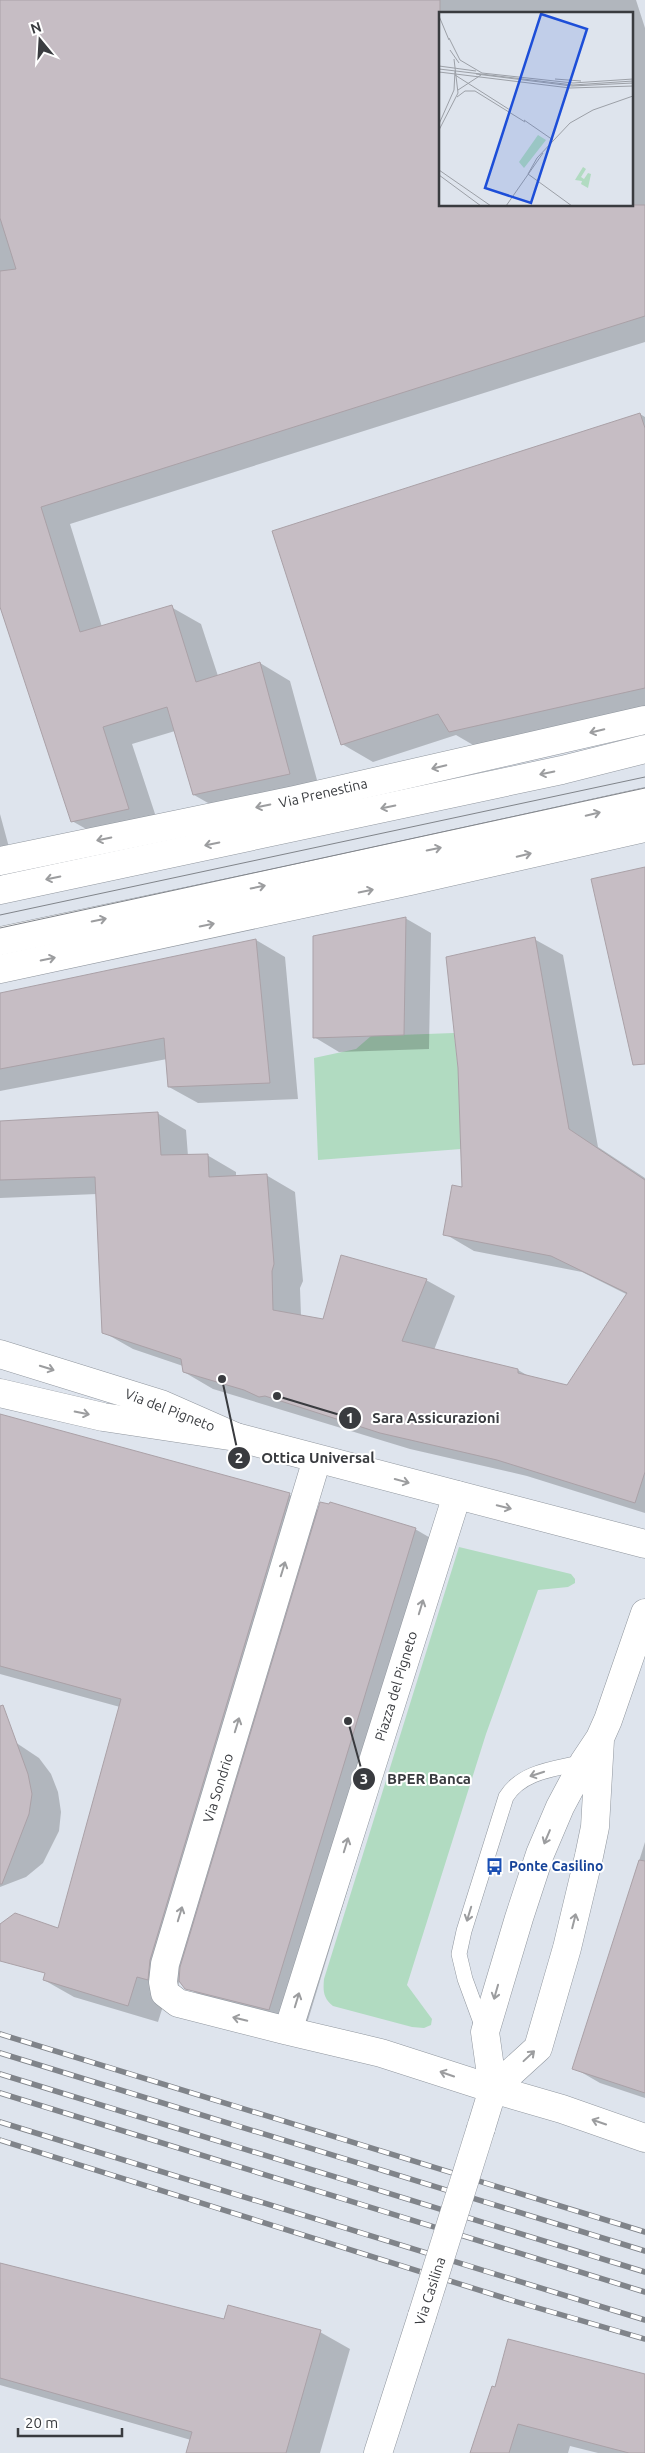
<svg xmlns="http://www.w3.org/2000/svg" width="645" height="2453" font-family="Ubuntu,sans-serif">
  <rect width="100%" height="100%" fill="#dee4ed"/>
  <path fill="#b1dbc1" d="M 454,1033 L 458,1068 L 461,1149 L 318,1160 L 314,1058 L 356,1049 L 371,1036 Z
    M 459,1547 L 571,1574 L 575,1579 L 575,1583 L 568,1587 L 538,1590 L 486,1734 L 407,1985 L 432,2019 L 431,2025 L 424,2028 L 412,2027 L 333,2006 C 323,1998 323,1991 324,1979 Z"/>
  <path fill="#0003" fill-rule="evenodd" d="M 0,0 L 636,0 L 645,28 L 645,342 L 70,524 L 102,627 L 171,607 L 201,624 L 218,676 L 260,663 L 290,681 L 320,791 L 224,812 L 194,795 L 175,731 L 132,744 L 159,826 L 102,838 L 72,821 L 0,603 ZM 440,14 L 631,14 L 631,205 L 440,205 Z
    M 640,414 L 645,417 L 645,712 L 480,749 L 456,735 L 373,762 L 342,744 Z
    M 0,814 L 10,851 L 0,853 Z
    M 405,918 L 431,933 L 429,1049 L 339,1052 L 314,1037 Z
    M 534,939 L 563,955 L 598,1147 L 645,1178 L 645,1513 L 527,1476 L 410,1449 L 213,1389 L 184,1372 L 183,1366 L 133,1349 L 103,1332 L 97,1194 L 0,1198 L 0,1123 L 157,1113 L 186,1130 L 188,1156 L 207,1155 L 236,1172 L 236,1176 L 266,1175 L 295,1192 L 303,1281 L 300,1288 L 301,1316 L 324,1320 L 426,1280 L 455,1296 L 434,1350 L 518,1370 L 532,1378 L 567,1387 L 628,1295 L 582,1272 L 474,1251 L 445,1234 L 463,1189 Z
    M 256,940 L 285,957 L 298,1099 L 198,1103 L 169,1087 L 167,1059 L 0,1091 L 0,994 Z
    M 0,1416 L 290,1495 L 319,1511 L 415,1529 L 451,1550 L 305,2030 L 222,2009 L 179,1982 L 177,1996 L 167,1993 L 158,2022 L 74,1997 L 44,1980 L 47,1969 L 0,1932 L 0,1925 L 59,1929 L 120,1707 L 0,1674 Z
    M 0,1732 L 39,1758 L 51,1774 L 58,1792 L 61,1812 L 59,1831 L 43,1863 L 26,1877 L 0,1887 Z
    M 645,1842 L 645,2098 L 600,2083 L 574,2068 Z
    M 0,2264 L 225,2321 L 320,2332 L 350,2349 L 320,2453 L 188,2453 L 191,2440 L 0,2385 Z
    M 645,2376 L 645,2453 L 598,2453 L 570,2446 L 568,2453 L 472,2453 L 493,2387 Z"/>
  <path fill="#c6bdc4" stroke="#aaa1a7" d="M 0,0 L 440,0 L 440,205 L 645,205 L 645,316 L 41,507 L 80,632 L 172,605 L 196,682 L 260,662 L 290,774 L 193,795 L 167,707 L 103,727 L 129,809 L 71,822 L 0,607 L 0,271 L 16,269 L 0,218 Z
    M 640,413 L 645,428 L 645,688 L 449,732 L 438,714 L 341,745 L 272,531 Z
    M 645,867 L 645,1064 L 633,1065 L 591,879 Z
    M 406,917 L 404,1035 L 313,1038 L 313,936 Z
    M 535,937 L 569,1129 L 645,1180 L 645,1472 L 635,1503 L 497,1460 L 380,1433 L 265,1396 L 259,1397 L 244,1390 L 183,1372 L 181,1359 L 102,1333 L 95,1177 L 0,1180 L 0,1121 L 158,1112 L 161,1155 L 208,1154 L 209,1177 L 267,1174 L 274,1264 L 272,1271 L 273,1310 L 323,1319 L 341,1255 L 427,1279 L 402,1341 L 518,1369 L 518,1373 L 567,1385 L 627,1293 L 551,1256 L 443,1235 L 452,1185 L 462,1187 L 458,1068 L 446,957 Z
    M 256,939 L 270,1083 L 168,1087 L 164,1038 L 0,1069 L 0,993 Z
    M 0,1414 L 290,1493 L 150,1960 L 148,1980 L 137,1977 L 128,2006 L 43,1980 L 45,1973 L 0,1961 L 0,1924 L 15,1913 L 58,1928 L 121,1699 L 0,1666 Z
    M 320,1502 L 329,1504 L 330,1502 L 416,1528 L 269,2010 L 185,1989 L 179,1981 L 180,1967 Z
    M 3,1705 L 28,1774 L 32,1794 L 29,1814 L 2,1884 L 0,1884 L 0,1706 Z
    M 639,1860 L 645,1861 L 645,2093 L 572,2069 Z
    M 0,2263 L 224,2319 L 228,2305 L 321,2330 L 286,2453 L 186,2453 L 192,2432 L 0,2378 Z
    M 508,2339 L 645,2374 L 645,2453 L 629,2453 L 518,2424 L 509,2453 L 470,2453 L 492,2386 L 495,2387 Z"/>
  <g fill="none" stroke-linecap="round" stroke-linejoin="round">
    <defs>
      <path id="lane" d="M 483,2028 L 465,1979 L 459,1954 L 464,1931 L 506,1797 C 522,1771 555,1769 584,1762"/>
      <path id="street" d="M 457,1495 L 288,2031 L 381,2053 L 493,2089
        M 288,2031 L 178,2003 L 165,1993 L 163,1982 L 165,1964 L 317,1459"/>
      <path id="secondary" d="M 0,861 L 295,800 L 645,720
        M 0,969 L 410,881 L 645,828
        M 0,1354 L 161,1404 L 236,1437 L 645,1544
        M 493,2089 L 538,2048 L 567,1948 L 589,1856 L 595,1827 L 600,1740
        M 493,2089 L 562,2109 L 645,2138
        M 481,2128 L 493,2089 L 485,2032 L 519,1918 L 540,1854 L 560,1807 L 584,1762 L 600,1738 L 608,1720 L 645,1613
        M 378,2453 L 422,2316"/>
      <path id="highway" d="M 0,890 L 562,770 L 645,749
        M 0,941 L 303,877 L 645,802
        M 0,1393 L 103,1417 L 236,1437"/>
    </defs>
    <use href="#lane" stroke="#90969e" stroke-width="16"/>
    <use href="#street" stroke="#90969e" stroke-width="29"/>
    <use href="#secondary" stroke="#90969e" stroke-width="29"/>
    <use href="#highway" stroke="#90969e" stroke-width="29"/>
    <use href="#lane" stroke="#fff" stroke-width="15"/>
    <use href="#street" stroke="#fff" stroke-width="28"/>
    <use href="#secondary" stroke="#fff" stroke-width="28"/>
    <use href="#highway" stroke="#fff" stroke-width="28"/>
    <path stroke="#80848a" stroke-width="1" d="M 0,915 L 645,777
      M 0,928 L 645,788"/>
    <defs>
      <path id="rail" d="M 0,2034 L 645,2232
        M 0,2053 L 645,2251
        M 0,2074 L 645,2272
        M 0,2093 L 645,2292
        M 0,2122 L 645,2320
        M 0,2140 L 514,2301 L 645,2339"/>
    </defs>
    <use href="#rail" stroke="#80848a" stroke-width="5.5"/>
    <use href="#rail" stroke="#fff" stroke-width="4" stroke-dasharray="11" stroke-linecap="butt"/>
    <defs>
      <path id="secondary-bridge" d="M 422,2316 L 481,2128"/>
    </defs>
    <use href="#secondary-bridge" stroke="#90969e" stroke-width="29" stroke-linecap="butt"/>
    <use href="#secondary-bridge" stroke="#fff" stroke-width="28"/>
  </g>
  <defs><path id="oneway-shaft" d="M-6 0H5M1.5-3L5.5 0L1.5 3" fill="none" stroke-width="1.6" stroke-linecap="round" stroke-linejoin="round" transform="scale(1.25)"/></defs>
  <g stroke="#9c9d9f">
    <use href="#oneway-shaft" transform="translate(597 731) rotate(167)"/>
    <use href="#oneway-shaft" transform="translate(439 767) rotate(167)"/>
    <use href="#oneway-shaft" transform="translate(547 773) rotate(168)"/>
    <use href="#oneway-shaft" transform="translate(263 806) rotate(168)"/>
    <use href="#oneway-shaft" transform="translate(388 807) rotate(168)"/>
    <use href="#oneway-shaft" transform="translate(593 814) rotate(-13)"/>
    <use href="#oneway-shaft" transform="translate(104 839) rotate(168)"/>
    <use href="#oneway-shaft" transform="translate(212 844) rotate(168)"/>
    <use href="#oneway-shaft" transform="translate(434 849) rotate(-12)"/>
    <use href="#oneway-shaft" transform="translate(524 855) rotate(-13)"/>
    <use href="#oneway-shaft" transform="translate(53 878) rotate(168)"/>
    <use href="#oneway-shaft" transform="translate(258 887) rotate(-12)"/>
    <use href="#oneway-shaft" transform="translate(366 891) rotate(-12)"/>
    <use href="#oneway-shaft" transform="translate(99 920) rotate(-12)"/>
    <use href="#oneway-shaft" transform="translate(207 925) rotate(-12)"/>
    <use href="#oneway-shaft" transform="translate(48 959) rotate(-12)"/>
    <use href="#oneway-shaft" transform="translate(47 1368) rotate(17)"/>
    <use href="#oneway-shaft" transform="translate(82 1413) rotate(11)"/>
    <use href="#oneway-shaft" transform="translate(402 1481) rotate(15)"/>
    <use href="#oneway-shaft" transform="translate(504 1507) rotate(14)"/>
    <use href="#oneway-shaft" transform="translate(283 1569) rotate(-73)"/>
    <use href="#oneway-shaft" transform="translate(421 1607) rotate(-73)"/>
    <use href="#oneway-shaft" transform="translate(237 1725) rotate(-73)"/>
    <use href="#oneway-shaft" transform="translate(537 1774) rotate(162)"/>
    <use href="#oneway-shaft" transform="translate(547 1837) rotate(113)"/>
    <use href="#oneway-shaft" transform="translate(346 1845) rotate(-73)"/>
    <use href="#oneway-shaft" transform="translate(180 1914) rotate(-73)"/>
    <use href="#oneway-shaft" transform="translate(469 1914) rotate(107)"/>
    <use href="#oneway-shaft" transform="translate(574 1921) rotate(-76)"/>
    <use href="#oneway-shaft" transform="translate(496 1992) rotate(106)"/>
    <use href="#oneway-shaft" transform="translate(297 2000) rotate(-73)"/>
    <use href="#oneway-shaft" transform="translate(240 2019) rotate(-166)"/>
    <use href="#oneway-shaft" transform="translate(529 2056) rotate(-43)"/>
    <use href="#oneway-shaft" transform="translate(447 2074) rotate(-161)"/>
    <use href="#oneway-shaft" transform="translate(599 2122) rotate(-161)"/>
  </g>
  <defs>
    <symbol id="bus-bare" viewBox="-9 -9 18 18"><path d="M-5-6H5V4H4V6H2V4H-2V6H-4V4H-5ZM-3.5-4V0h7V-4ZM-3.5 1.2v1.5H-2V1.2ZM2 1.2v1.5H3.5V1.2Z" fill="#1a4fb4" stroke="#fff" stroke-width="2.5" paint-order="stroke"/></symbol>
  </defs>
  <g fill-rule="evenodd">
    <use href="#bus-bare" x="482" y="1854" width="25" height="25"/>
  </g>
  <g text-anchor="middle" dominant-baseline="central" stroke-width="4" stroke-linejoin="round" paint-order="stroke">
    <g font-size="14" fill="#393b3f" stroke="#fff">
      <text transform="translate(323 793) rotate(-13)">Via Prenestina</text>
      <text transform="translate(170 1410) rotate(21)">Via del Pigneto</text>
      <text transform="translate(396 1686) rotate(-73)">Piazza del Pigneto</text>
      <text transform="translate(218 1788) rotate(-73)">Via Sondrio</text>
      <text transform="translate(430 2291) rotate(-72)">Via Casilina</text>
    </g>
    <g font-size="14" font-weight="bold" fill="#164399" stroke="#fff" text-anchor="start">
      <text x="509" y="1866">Ponte Casilino</text>
    </g>
  </g>
  <g transform="translate(439 12)">
    <rect width="194" height="194" fill="#dee4ed"/>
    <path d="M 99,123 L 107,128 L 85,156 L 80,150 ZM 144,155 L 147,157 L 142,165 L 145,167 L 149,161 L 152,162 L 149,176 L 142,172 L 143,169 L 136,168 Z" fill="#b1dbc1"/>
    <path fill="none" stroke="#9ca0a7" stroke-width="1" d="M 0,4 L 10,28M 10,26 L 21,48 L 43,61 L 134,71 L 194,67M 11,38 L 20,51M 0,54 L 37,59M 0,57 L 134,73 L 194,69M 0,60 L 131,76 L 194,74M 37,62 L 133,74 L 194,71M 16,63 L 71,98M 116,67 L 142,69M 19,78 L 42,63M 18,85 L 26,79 L 36,79 L 86,110M 85,108 L 114,128M 0,112 L 15,78 L 16,59M 0,118 L 19,81 L 15,47M 0,158 L 52,194M 89,162 L 98,146 L 131,111 L 154,98 L 194,84M 89,162 L 133,194M 0,163 L 42,194M 67,194 L 104,141"/>
    <path fill="#1d4ed8" fill-opacity="0.15" stroke="#1d4ed8" stroke-width="2.5" d="M 102,2 L 148,17 L 92,191 L 46,176 Z"/>
    <rect width="194" height="194" fill="none" stroke="#393b3f" stroke-width="2.5"/>
  </g>
  <path fill="none" stroke="#393b3f" stroke-width="2" d="M277 1396L350 1418M222 1379L239 1458M348 1721L364 1779"/>
  <g fill="#393b3f" stroke="#fff" stroke-width="2">
    <circle cx="277" cy="1396" r="5"/>
    <circle cx="222" cy="1379" r="5"/>
    <circle cx="348" cy="1721" r="5"/>
    <circle cx="350" cy="1418" r="12"/>
    <circle cx="239" cy="1458" r="12"/>
    <circle cx="364" cy="1779" r="12"/>
  </g>
  <g font-size="15" text-anchor="middle" font-weight="bold" fill="#fff">
    <text x="350" y="1423">1</text>
    <text x="239" y="1463">2</text>
    <text x="364" y="1784">3</text>
  </g>
  <g font-size="15" text-anchor="middle" font-weight="bold" fill="#393b3f" stroke="#fff" stroke-width="4" stroke-linejoin="round" paint-order="stroke">
    <text x="436" y="1423">Sara Assicurazioni</text>
    <text x="318" y="1463">Ottica Universal</text>
    <text x="429" y="1784">BPER Banca</text>
  </g>
  <g transform="translate(40 40) rotate(342)" stroke="#ffffff" stroke-width="4" paint-order="stroke">
  <path d="M0-4L9 19L0 12L-9 19Z" fill="#393b3f"/>
  <text y="-8" font-size="14" font-weight="bold" text-anchor="middle" fill="#393b3f">N</text>
  </g>
  <path d="M18 2428v8h104v-8" fill="none" stroke="#393b3f" stroke-width="2.5"/>
  <text x="25" y="2428" font-size="15" fill="#393b3f" stroke="#ffffff" stroke-width="4" paint-order="stroke">20 m</text>
</svg>
